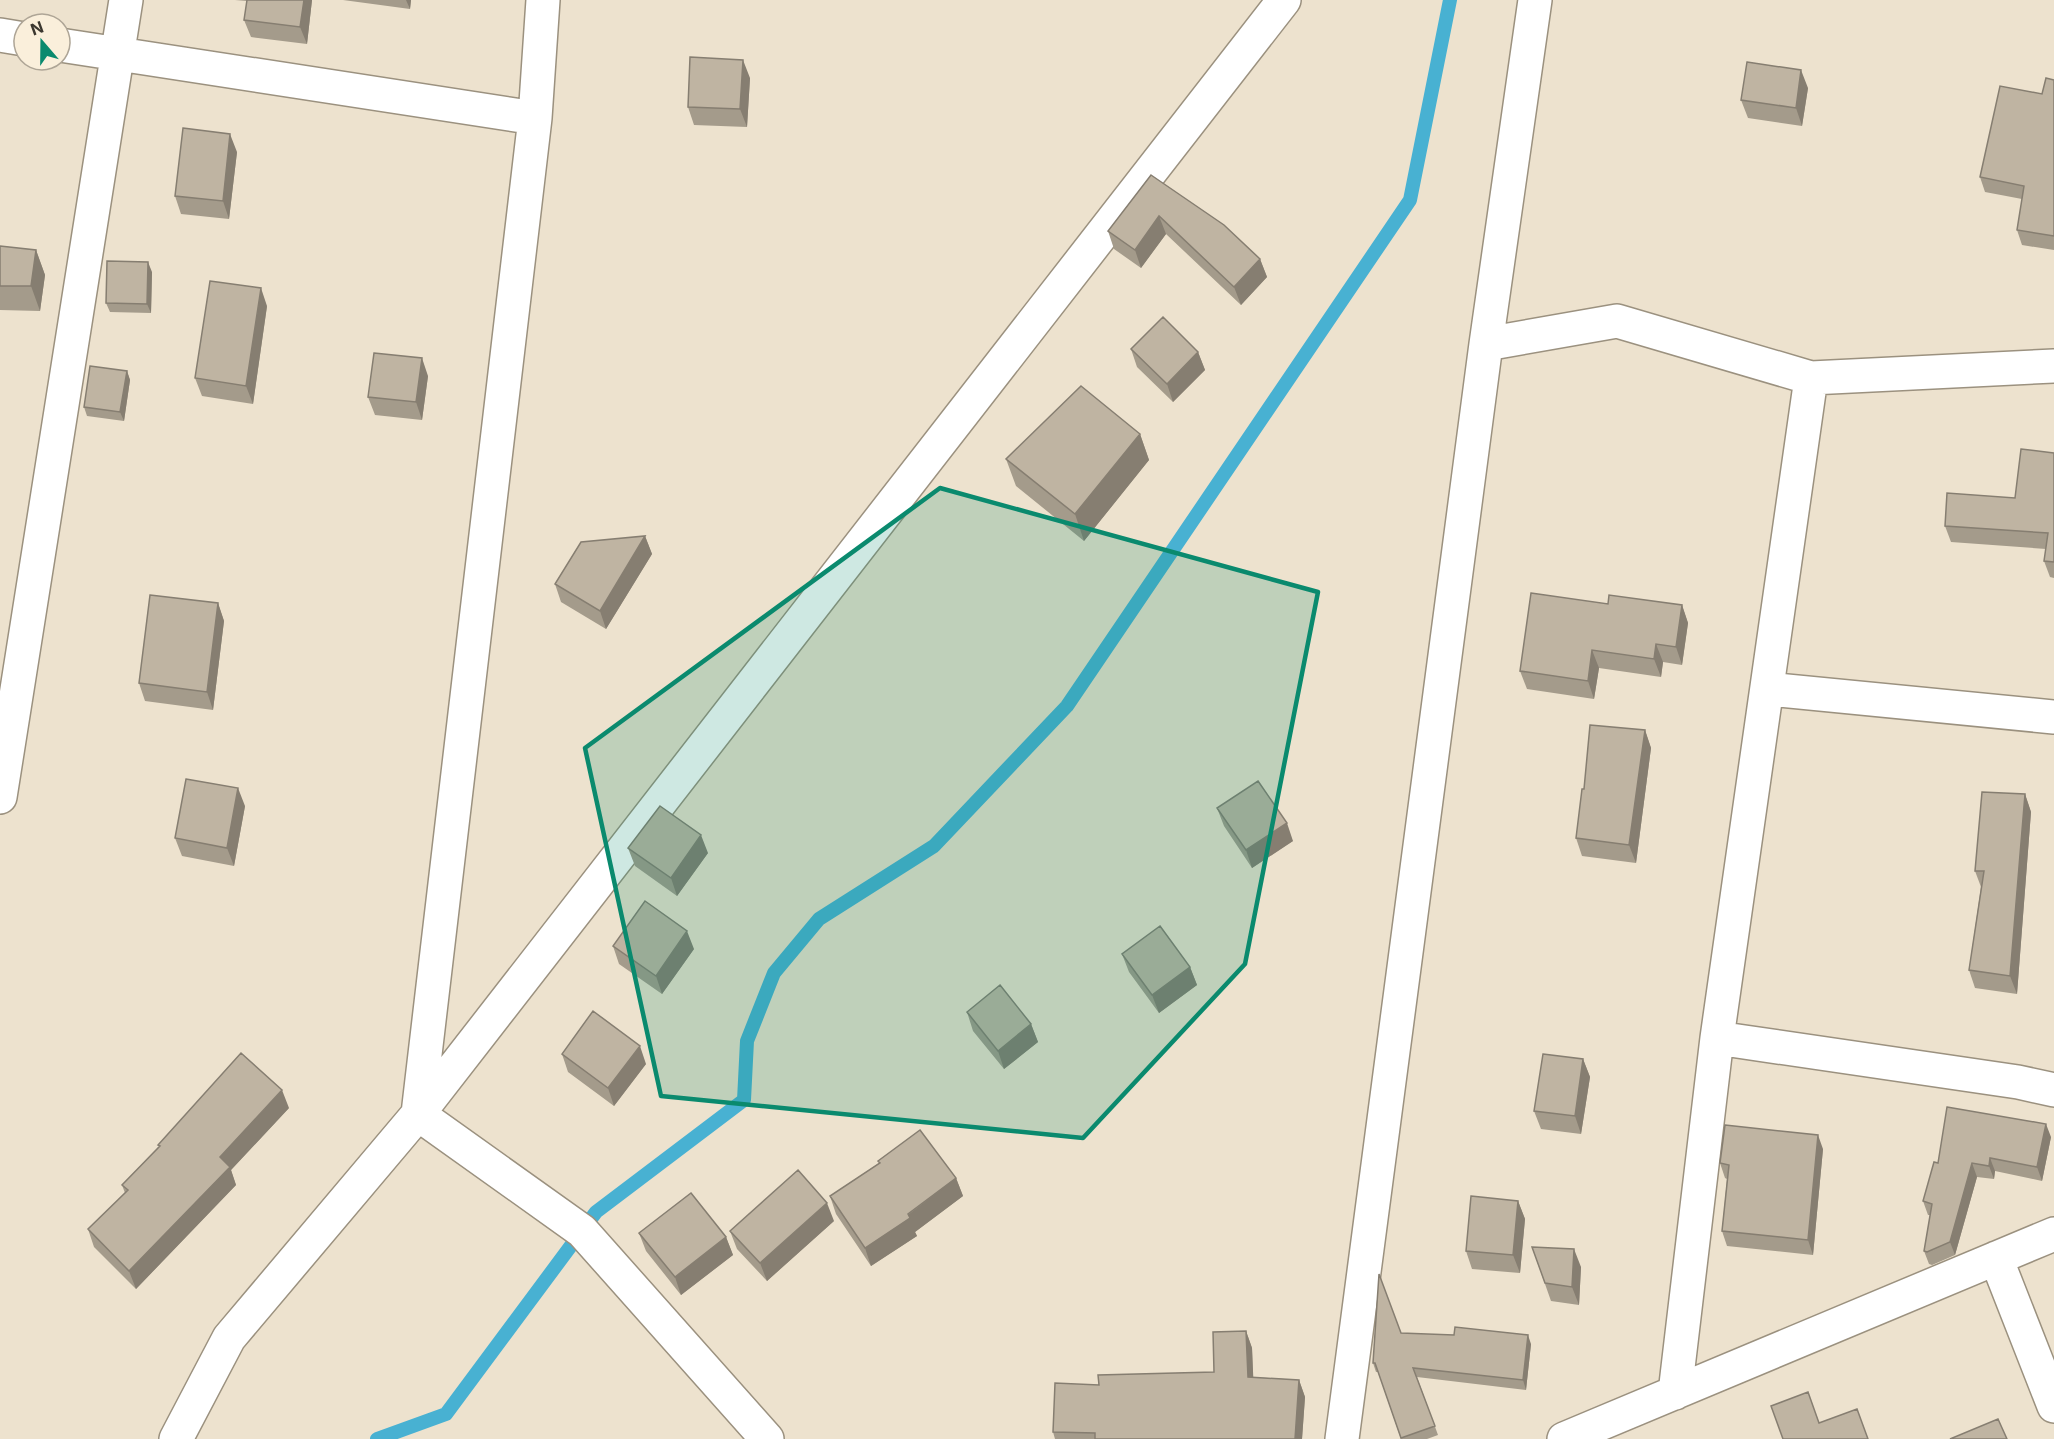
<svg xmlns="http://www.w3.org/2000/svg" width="2054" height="1439" font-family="Inter,sans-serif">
  <rect width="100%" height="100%" fill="#ede2ce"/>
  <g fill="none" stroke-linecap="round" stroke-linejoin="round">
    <path stroke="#48b1d2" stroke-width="14" d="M 377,1439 L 446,1414 L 596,1212 L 744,1100 L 747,1041 L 774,973 L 819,919 L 934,846 L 1067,706 L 1410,200 L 1450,0"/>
    <defs>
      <path id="minor" d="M 543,0 L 535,118 L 418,1114 L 582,1231 L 767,1439
        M 0,35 L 24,39
        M 60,45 L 535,118
        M 1486,344 L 1617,321 L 1811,378 L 2054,366
        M 1768,689 L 2054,717
        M 0,797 L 126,0
        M 1717,1038 L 2018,1082 L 2054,1090
        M 1996,1258 L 2054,1406
        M 1675,1393 L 1717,1038 L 1811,378
        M 176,1439 L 229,1338 L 418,1114 L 1284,0
        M 1342,1439 L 1486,344 L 1535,0
        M 1564,1439 L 2054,1234"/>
    </defs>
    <use href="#minor" stroke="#9b917f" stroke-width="36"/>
    <use href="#minor" stroke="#fff" stroke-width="33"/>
  </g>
  <path fill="#a49b8b" d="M 235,0 L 312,0 L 307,44 L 251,37 L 244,20 L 247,1 Z
    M 343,0 L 411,0 L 410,9 Z
    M 750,78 L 747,127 L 694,125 L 688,107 Z
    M 2054,80 L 2054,250 L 2022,245 L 2017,230 L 2022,199 L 1985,192 L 1980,177 L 2042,94 Z
    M 1808,88 L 1802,126 L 1748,118 L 1741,100 Z
    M 237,152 L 229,219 L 181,214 L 175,196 Z
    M 1151,175 L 1260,259 L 1267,277 L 1241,305 L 1166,234 L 1141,268 L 1114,249 L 1108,231 Z
    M 0,246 L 36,250 L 45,275 L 40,311 L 0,310 Z
    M 152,272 L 151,313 L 110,312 L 106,303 Z
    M 267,306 L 253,404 L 202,396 L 195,378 Z
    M 1131,349 L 1198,352 L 1205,370 L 1173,402 L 1137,367 Z
    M 127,371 L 130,380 L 124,421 L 87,416 L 84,407 Z
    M 428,376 L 422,420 L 375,415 L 368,397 Z
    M 1140,434 L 1149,460 L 1084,541 L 1016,486 L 1006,459 Z
    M 2054,453 L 2054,578 L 2050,577 L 2044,561 L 2046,549 L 1951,542 L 1945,526 L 2015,498 Z
    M 645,536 L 652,554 L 606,629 L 561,602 L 555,584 Z
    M 218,603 L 224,621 L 213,710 L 145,701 L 139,683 Z
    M 1608,604 L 1682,605 L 1688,623 L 1682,665 L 1663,662 L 1661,677 L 1599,668 L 1594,699 L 1527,689 L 1520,671 Z
    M 1645,730 L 1651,748 L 1636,863 L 1582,856 L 1576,838 L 1584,789 Z
    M 2025,794 L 2031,812 L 2017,994 L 1975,988 L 1969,970 L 1981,887 L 1975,871 Z
    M 245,806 L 234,866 L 182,856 L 175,838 Z
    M 1217,808 L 1293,841 L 1252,868 L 1224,826 Z
    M 628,848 L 708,853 L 677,896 L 635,866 Z
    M 613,946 L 694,949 L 662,994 L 619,964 Z
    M 1122,954 L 1190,967 L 1197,985 L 1159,1013 L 1129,972 Z
    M 967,1012 L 1031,1024 L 1038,1042 L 1004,1069 L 973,1031 Z
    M 562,1054 L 646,1064 L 614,1106 L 568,1072 Z
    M 1583,1059 L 1590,1077 L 1581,1134 L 1541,1129 L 1534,1111 Z
    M 289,1108 L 231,1170 L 236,1185 L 136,1289 L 94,1247 L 88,1229 L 125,1193 L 122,1185 L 159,1146 L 158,1145 Z
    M 2051,1137 L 2042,1181 L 1995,1171 L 1994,1179 L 1977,1177 L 1955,1255 L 1932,1265 L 1929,1264 L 1924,1251 L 1930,1215 L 1928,1215 L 1923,1201 L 1938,1163 Z
    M 1823,1149 L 1813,1255 L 1727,1246 L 1722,1231 L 1727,1179 L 1725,1178 L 1720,1163 Z
    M 878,1161 L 956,1178 L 963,1196 L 915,1232 L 917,1236 L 871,1266 L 836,1214 L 830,1196 L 879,1163 Z
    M 1518,1201 L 1525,1219 L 1520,1273 L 1472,1269 L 1466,1251 Z
    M 834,1221 L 767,1281 L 737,1249 L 730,1231 Z
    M 639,1233 L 726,1237 L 733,1255 L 681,1295 L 646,1251 Z
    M 1532,1247 L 1581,1267 L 1579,1305 L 1551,1301 Z
    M 1246,1331 L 1252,1348 L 1253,1377 L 1299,1380 L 1305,1397 L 1302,1439 L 1055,1439 L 1053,1432 L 1099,1385 L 1214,1372 Z
    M 1401,1333 L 1531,1344 L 1526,1390 L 1417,1377 L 1438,1435 L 1427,1439 L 1401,1439 L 1378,1372 L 1376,1372 L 1373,1363 Z"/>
  <path fill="#867e71" d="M 304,0 L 312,0 L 307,44 L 300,27 Z
    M 406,0 L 411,0 L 410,9 Z
    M 743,60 L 750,78 L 747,127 L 740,109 Z
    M 1801,70 L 1808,88 L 1802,126 L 1796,108 Z
    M 230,134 L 237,152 L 229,219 L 223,201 Z
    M 1159,216 L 1166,234 L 1141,268 L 1135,250 Z
    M 36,250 L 45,275 L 40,311 L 31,286 Z
    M 1260,259 L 1267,277 L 1241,305 L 1234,287 Z
    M 148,262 L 152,272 L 151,313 L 147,304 Z
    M 261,288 L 267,306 L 253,404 L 246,386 Z
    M 1198,352 L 1205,370 L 1173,402 L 1167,384 Z
    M 422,358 L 428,376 L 422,420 L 416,402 Z
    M 127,371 L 130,380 L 124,421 L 120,412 Z
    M 1140,434 L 1149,460 L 1084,541 L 1075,514 Z
    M 645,536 L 652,554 L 606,629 L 600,611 Z
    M 218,603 L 224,621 L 213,710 L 207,692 Z
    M 1682,605 L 1688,623 L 1682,665 L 1676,647 Z
    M 1656,644 L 1663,662 L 1661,677 L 1654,659 Z
    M 1592,650 L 1599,668 L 1594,699 L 1588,681 Z
    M 1645,730 L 1651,748 L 1636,863 L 1629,845 Z
    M 238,788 L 245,806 L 234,866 L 227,848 Z
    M 2025,794 L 2031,812 L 2017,994 L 2010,976 Z
    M 1287,823 L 1293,841 L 1252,868 L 1246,850 Z
    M 701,835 L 708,853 L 677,896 L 671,878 Z
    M 687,931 L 694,949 L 662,994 L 656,976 Z
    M 1190,967 L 1197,985 L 1159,1013 L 1152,995 Z
    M 1031,1024 L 1038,1042 L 1004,1069 L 998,1051 Z
    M 640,1046 L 646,1064 L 614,1106 L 608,1088 Z
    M 1583,1059 L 1590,1077 L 1581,1134 L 1575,1116 Z
    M 282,1090 L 289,1108 L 231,1170 L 236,1185 L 136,1289 L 129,1271 L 220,1157 Z
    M 2046,1124 L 2051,1137 L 2042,1181 L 2037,1167 Z
    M 1818,1135 L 1823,1149 L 1813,1255 L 1808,1240 Z
    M 1990,1158 L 1995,1171 L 1994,1179 L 1989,1166 Z
    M 1972,1163 L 1977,1177 L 1955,1255 L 1950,1242 Z
    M 956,1178 L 963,1196 L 915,1232 L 917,1236 L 871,1266 L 865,1248 Z
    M 1518,1201 L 1525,1219 L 1520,1273 L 1513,1255 Z
    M 827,1203 L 834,1221 L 767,1281 L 760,1263 Z
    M 726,1237 L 733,1255 L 681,1295 L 675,1277 Z
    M 1574,1249 L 1581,1267 L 1579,1305 L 1572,1287 Z
    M 1246,1331 L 1252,1348 L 1254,1394 L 1248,1377 Z
    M 1528,1335 L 1531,1344 L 1526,1390 L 1523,1380 Z
    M 1299,1380 L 1305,1397 L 1302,1439 L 1295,1439 Z"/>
  <path fill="#bfb4a2" stroke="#867e71" stroke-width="1.5" d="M 247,0 L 304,0 L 300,27 L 244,20 Z
    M 690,57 L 743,60 L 740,109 L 688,107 Z
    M 1747,62 L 1801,70 L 1796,108 L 1741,100 Z
    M 2046,78 L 2054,80 L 2054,236 L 2017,230 L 2024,186 L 1980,177 L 2000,86 L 2042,94 Z
    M 183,128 L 230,134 L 223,201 L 175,196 Z
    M 1151,175 L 1224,225 L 1260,259 L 1234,287 L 1159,216 L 1135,250 L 1108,231 Z
    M 0,246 L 36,250 L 31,286 L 0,286 Z
    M 107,261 L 148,262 L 147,304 L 106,303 Z
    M 210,281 L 261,288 L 246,386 L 195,378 Z
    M 1163,317 L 1198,352 L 1167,384 L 1131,349 Z
    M 374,353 L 422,358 L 416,402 L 368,397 Z
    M 90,366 L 127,371 L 120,412 L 84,407 Z
    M 1081,386 L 1140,434 L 1075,514 L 1006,459 Z
    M 2021,449 L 2054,453 L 2054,562 L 2044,561 L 2048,533 L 1945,526 L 1947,493 L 2015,498 Z
    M 645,536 L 600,611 L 555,584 L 581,542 Z
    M 1531,593 L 1608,604 L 1609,595 L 1682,605 L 1676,647 L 1656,644 L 1654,659 L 1592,650 L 1588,681 L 1520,671 Z
    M 150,595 L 218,603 L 207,692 L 139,683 Z
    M 1590,725 L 1645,730 L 1629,845 L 1576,838 L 1582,789 L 1584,789 Z
    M 186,779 L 238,788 L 227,848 L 175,838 Z
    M 1258,781 L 1287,823 L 1246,850 L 1217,808 Z
    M 1982,792 L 2025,794 L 2010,976 L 1969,970 L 1984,871 L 1975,871 Z
    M 660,806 L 701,835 L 671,878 L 628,848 Z
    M 645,901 L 687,931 L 656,976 L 613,946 Z
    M 1160,926 L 1190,967 L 1152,995 L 1122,954 Z
    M 1000,985 L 1031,1024 L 998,1051 L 967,1012 Z
    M 593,1011 L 640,1046 L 608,1088 L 562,1054 Z
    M 241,1053 L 282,1090 L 220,1157 L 230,1167 L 129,1271 L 88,1229 L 128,1190 L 122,1185 L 160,1146 L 158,1145 Z
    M 1543,1054 L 1583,1059 L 1575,1116 L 1534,1111 Z
    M 1947,1107 L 2046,1124 L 2037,1167 L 1990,1158 L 1989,1166 L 1972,1163 L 1950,1242 L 1927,1252 L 1924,1251 L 1932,1204 L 1923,1201 L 1934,1162 L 1938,1163 Z
    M 1725,1125 L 1818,1135 L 1808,1240 L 1722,1231 L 1729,1165 L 1720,1163 Z
    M 920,1130 L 956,1178 L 908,1214 L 910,1218 L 865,1248 L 830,1196 L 880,1163 L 878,1161 Z
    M 798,1170 L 827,1203 L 760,1263 L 730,1231 Z
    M 691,1193 L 726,1237 L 675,1277 L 639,1233 Z
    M 1471,1196 L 1518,1201 L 1513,1255 L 1466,1251 Z
    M 1532,1247 L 1574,1249 L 1572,1287 L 1545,1283 Z
    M 1379,1274 L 1401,1333 L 1454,1335 L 1455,1327 L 1528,1335 L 1523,1380 L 1413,1368 L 1435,1426 L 1401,1438 L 1375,1363 L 1373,1363 Z
    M 1246,1331 L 1248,1377 L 1299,1380 L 1295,1439 L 1095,1439 L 1095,1433 L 1053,1432 L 1055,1383 L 1099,1385 L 1098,1375 L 1214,1372 L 1213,1332 Z
    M 1808,1392 L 1819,1423 L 1857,1409 L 1868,1439 L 1783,1439 L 1771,1406 Z
    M 1998,1419 L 2007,1439 L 1950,1439 Z"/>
  <path fill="#0a8a6e" fill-opacity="0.2" stroke="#0a8a6e" stroke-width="4.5" stroke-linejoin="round" d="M 940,488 L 1318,592 L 1245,964 L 1083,1138 L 661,1096 L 585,748 Z"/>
  <g transform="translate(42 42) rotate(340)"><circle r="28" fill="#faefdb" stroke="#aea596" stroke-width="1.5"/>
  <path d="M0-4.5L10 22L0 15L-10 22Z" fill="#0a8a6e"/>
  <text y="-9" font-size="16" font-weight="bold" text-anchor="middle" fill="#3b372f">N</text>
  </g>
</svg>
